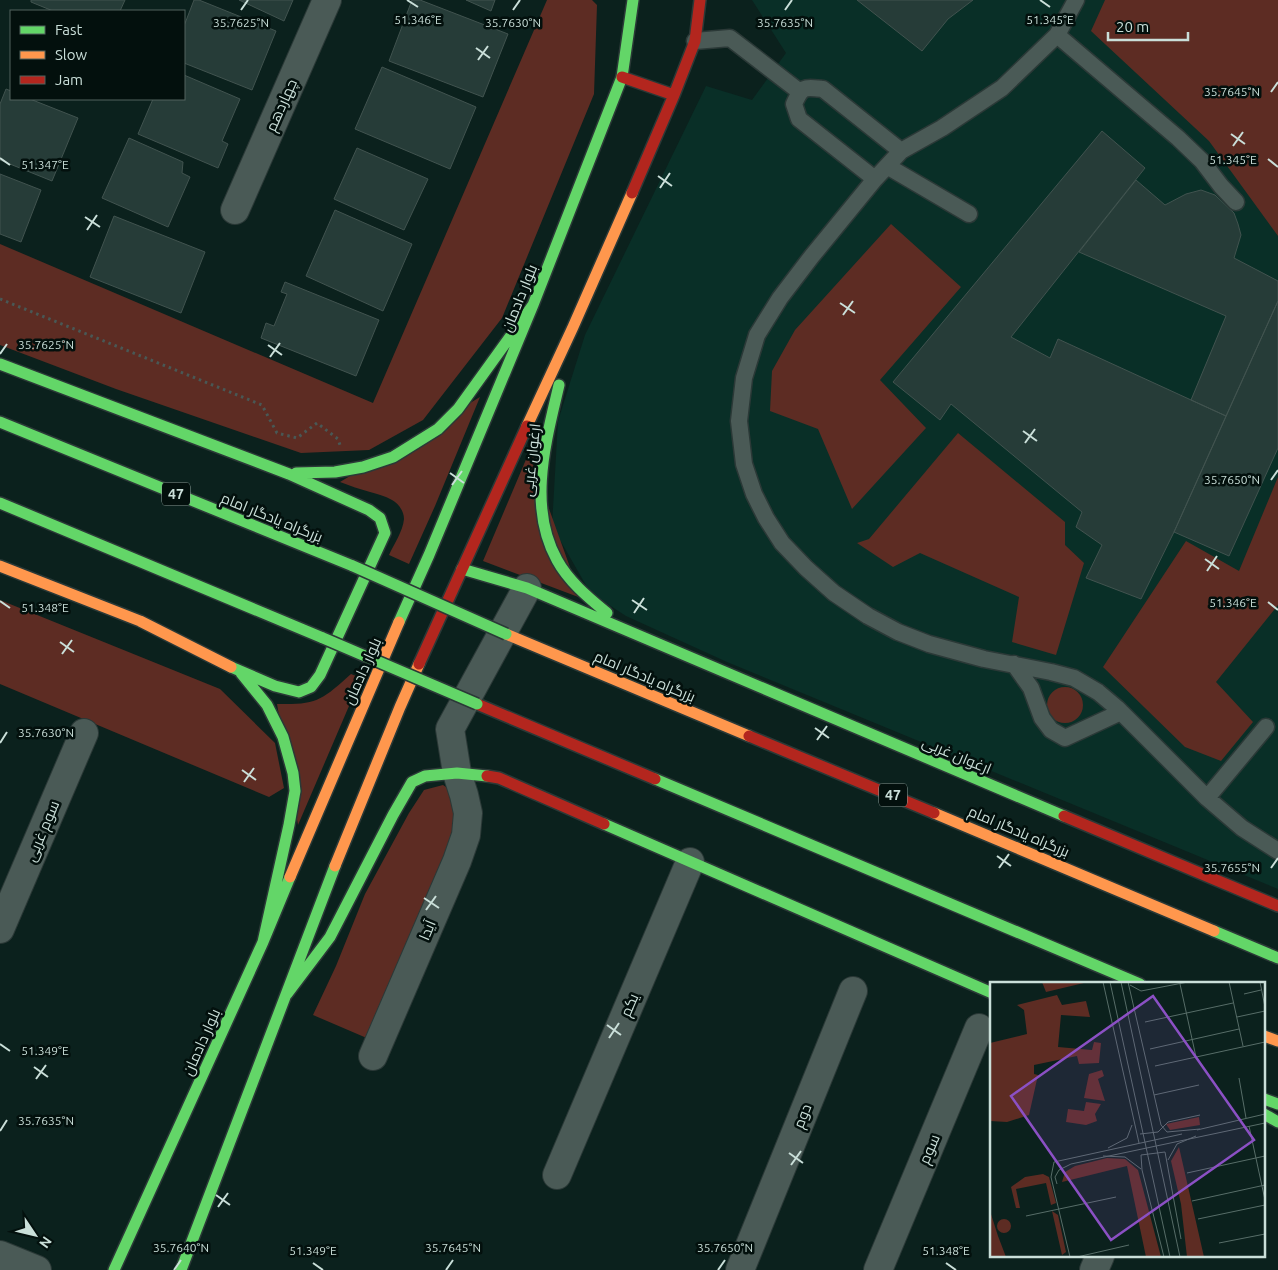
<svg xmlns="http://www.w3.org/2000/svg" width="1278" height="1270" font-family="Ubuntu,Cairo,sans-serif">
  <rect width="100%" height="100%" fill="#0b211d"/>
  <path fill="#092f27" d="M 752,0 L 1278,0 L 1278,889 L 727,662 L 626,616 L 603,601 L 587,587 L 552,526 L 558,421 L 585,335 L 706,86 L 752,100 L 786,53 Z"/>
  <path fill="#5d2c23" d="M 547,0 L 592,0 L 597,5 L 594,94 L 502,318 L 423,420 L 369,450 L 301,453 L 116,389 L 0,345 L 0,244 L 373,403 Z
    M 1105,0 L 1278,0 L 1278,236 L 1209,141 L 1091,31 Z
    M 891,224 L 961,287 L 880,380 L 926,428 L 852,509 L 818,429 L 770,411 L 772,371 L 795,330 Z
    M 480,397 L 435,506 L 409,564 L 389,555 C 394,544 403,531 404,519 C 404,511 398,503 392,500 C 385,496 377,494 370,492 C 360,489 350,486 340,482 Z
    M 541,424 L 533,464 L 581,598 L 483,561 Z
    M 958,433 L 1065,522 L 1065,545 L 1084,563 L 1056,655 L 1012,642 L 1019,597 L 920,553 L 893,567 L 857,543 L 869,539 Z
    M 1278,477 L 1278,605 L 1216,682 L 1253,722 L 1221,761 L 1185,747 L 1103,667 L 1186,541 L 1239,571 Z
    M 0,600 L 220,689 L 275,743 L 284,788 L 269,797 L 0,684 Z
    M 351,674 L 361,678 L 298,825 L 277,704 C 317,705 322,700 351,674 Z
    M1047 705a18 18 0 1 1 36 0a18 18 0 1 1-36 0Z
    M 443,785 L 452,791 L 458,829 L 369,1039 L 313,1015 L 336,966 L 365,894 L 409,813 L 424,790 Z"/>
  <path fill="#263c38" stroke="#41534f" d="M 31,0 L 125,0 L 120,11 L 53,11 L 31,2 Z
    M 194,0 L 199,0 L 276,31 L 252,90 L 184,63 L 184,26 Z
    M 239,0 L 293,0 L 284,21 Z
    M 412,0 L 420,0 L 508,34 L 483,97 L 389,61 Z
    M 466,0 L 495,0 L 491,11 Z
    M 857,0 L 973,0 L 948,19 L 922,51 Z
    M 382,67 L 476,107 L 450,169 L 355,129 Z
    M 184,75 L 240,99 L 222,141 L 228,144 L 218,168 L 138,134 L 153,99 L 184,99 Z
    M 6,89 L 11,91 L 11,99 L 30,99 L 78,118 L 52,181 L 0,160 L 0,104 Z
    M 1102,131 L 1145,168 L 1011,337 L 1050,358 L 1058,339 L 1226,416 L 1174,532 L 1141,599 L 1086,578 L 1102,545 L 1076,527 L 1082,512 L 951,404 L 940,420 L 893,382 Z
    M 129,138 L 183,162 L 182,173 L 190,177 L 168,227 L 102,198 Z
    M 357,148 L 428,179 L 404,230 L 334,199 Z
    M 0,174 L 41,190 L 21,242 L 0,234 Z
    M 1136,180 L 1165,205 L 1186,194 L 1201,190 L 1215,195 L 1234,213 L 1238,224 L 1241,235 L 1234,258 L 1278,281 L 1278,301 L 1226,416 L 1191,400 L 1226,316 L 1079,252 Z
    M 335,210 L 412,244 L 383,311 L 306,276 Z
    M 114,216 L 205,252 L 181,313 L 90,277 Z
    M 285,282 L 379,320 L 356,376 L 261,338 L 266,323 L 274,326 L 287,294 L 281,292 Z
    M 1278,301 L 1278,448 L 1229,556 L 1174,532 Z"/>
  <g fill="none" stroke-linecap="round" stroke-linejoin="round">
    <defs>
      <path id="lane" d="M 1076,0 L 1057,35 L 1002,88 L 942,128 L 901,151 L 875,179 L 812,256 L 780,298 L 757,335 L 744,378 L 739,421 L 744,464 L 754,494 L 766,518 L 782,543 L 806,568 L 834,593 L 868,616 L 898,632 L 929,644 L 984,659 L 1051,672 L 1074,678 L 1098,692 L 1117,708 L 1207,798 L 1242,828 L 1278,851
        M 1057,35 L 1178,138 L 1202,161 L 1221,186 L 1236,202
        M 695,41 L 730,38 L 800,92
        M 887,166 L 969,214
        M 875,179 L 799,119 L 794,104 C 802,86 804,87 823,89 L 901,151
        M 1014,664 L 1031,688 L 1042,718 L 1051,730 L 1065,738 L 1121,712
        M 1207,798 L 1266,727"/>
      <path id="street" d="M 235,210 L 327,0
        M 0,929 L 84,733
        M 373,1056 L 457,861 L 466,835 L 468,813 L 464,795 L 457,773 L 450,729 L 527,588
        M 557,1175 L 690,862
        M 0,1255 L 37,1270
        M 740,1270 L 853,991
        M 878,1270 L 979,1028
        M 1094,1270 L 1100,1256"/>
      <path id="fast" d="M 0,364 L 289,474 L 369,510 L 380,518 L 385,533 L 320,675 L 311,687 L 299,692 L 275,686 L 231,667
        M 559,385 C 546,441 527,506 557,560 C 569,582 589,598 607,613
        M 0,422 L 353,566
        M 296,473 L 335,472 L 363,467 L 393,457 L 438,429 L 458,409 L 533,305
        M 0,503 L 323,638
        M 462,569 L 527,588 L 1064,816
        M 399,622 L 429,555 L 533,305 L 622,77 L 633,0
        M 241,673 L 267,705 L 283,737 L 293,773 L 295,791 L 289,825 L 263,942
        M 655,779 L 1140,984
        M 604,824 L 992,993
        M 1214,931 L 1278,958
        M 287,994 L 330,937 L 393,815 L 412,782 L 425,776 L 457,773 L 487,776
        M 1264,1099 L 1278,1104
        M 1264,1114 L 1278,1122
        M 114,1270 L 263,942 L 290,877
        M 181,1270 L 335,866"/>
      <path id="slow" d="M 527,426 L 573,327 L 632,193
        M 0,566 L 140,621 L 231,667
        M 506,634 L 749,736
        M 934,813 L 1214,931
        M 335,866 L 400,707 L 419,664
        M 290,877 L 399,622
        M 1264,1036 L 1278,1041"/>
      <path id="jam" d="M 622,77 L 674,95
        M 632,193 L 674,95 L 695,41 L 700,0
        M 419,664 L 527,426
        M 477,704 L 655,779
        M 749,736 L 934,813
        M 487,776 L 499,778 L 604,824
        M 1064,816 L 1278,906"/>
    </defs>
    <use href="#lane" stroke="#2b3937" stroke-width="19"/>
    <use href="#street" stroke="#2b3937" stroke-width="30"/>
    <use href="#fast" stroke="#2b3937" stroke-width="14"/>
    <use href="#slow" stroke="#2b3937" stroke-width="14"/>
    <use href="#jam" stroke="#2b3937" stroke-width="14"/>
    <path stroke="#495855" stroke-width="3" stroke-dasharray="2.5 4" stroke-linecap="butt" d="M 0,299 L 262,405 L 277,433 L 297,438 L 317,423 L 338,439 L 340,445"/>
    <use href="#lane" stroke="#4a5a56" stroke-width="16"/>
    <use href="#street" stroke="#4a5a56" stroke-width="28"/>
    <use href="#fast" stroke="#63d668" stroke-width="11"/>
    <use href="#slow" stroke="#ff974d" stroke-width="11"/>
    <use href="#jam" stroke="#b3261e" stroke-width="11"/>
    <defs>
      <path id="fast-bridge" d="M 353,566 L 506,634
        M 323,638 L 477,704"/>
    </defs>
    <use href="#fast-bridge" stroke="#2b3937" stroke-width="14" stroke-linecap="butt"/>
    <use href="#fast-bridge" stroke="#63d668" stroke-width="11"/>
  </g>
  <path fill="none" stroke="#cadfd9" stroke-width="2" d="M 407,0 L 418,7M 1040,0 L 1050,7M 241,10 L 248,0M 513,10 L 520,0M 785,10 L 792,0M 476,48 L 490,58M 478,60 L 488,46M 1271,92 L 1278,82M 1231,134 L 1245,144M 1233,146 L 1243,132M 0,158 L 10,165M 1268,159 L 1278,167M 658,176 L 672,186M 660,188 L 670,173M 85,217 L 100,227M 87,230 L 97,215M 840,303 L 855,313M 843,315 L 853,301M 268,345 L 282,355M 0,354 L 7,344M 270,357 L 280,343M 1023,431 L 1037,441M 1025,443 L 1035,429M 450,473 L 464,483M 1271,480 L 1278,470M 452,485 L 462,471M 1205,559 L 1219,569M 1207,571 L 1217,556M 632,600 L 647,610M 0,601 L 10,608M 1268,602 L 1278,610M 634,613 L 644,598M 60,642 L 74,652M 62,654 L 72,640M 815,728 L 829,738M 817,740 L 827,726M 0,743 L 7,732M 242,770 L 256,780M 244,782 L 254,768M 997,856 L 1011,866M 999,868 L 1009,854M 1271,868 L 1278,858M 424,898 L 439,908M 426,910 L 436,896M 607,1025 L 621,1035M 609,1038 L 619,1023M 0,1044 L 10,1051M 34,1067 L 48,1077M 36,1079 L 46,1065M 0,1131 L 7,1120M 789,1153 L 803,1163M 791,1165 L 801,1151M 216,1195 L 230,1205M 218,1207 L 228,1193M 313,1263 L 323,1270M 946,1263 L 956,1270M 174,1270 L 181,1260M 446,1270 L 453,1260M 718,1270 L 725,1260"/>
  <g text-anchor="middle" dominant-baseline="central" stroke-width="5" stroke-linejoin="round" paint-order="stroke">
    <g fill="#03100d" stroke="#8ea19c" stroke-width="1">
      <rect x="162" y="482.5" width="28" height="23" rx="4"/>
      <rect x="879" y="783.5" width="28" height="23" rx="4"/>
    </g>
    <g font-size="14" font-weight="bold" fill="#cadfd9">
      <text x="176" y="494">47</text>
      <text x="893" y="795">47</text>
    </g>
    <g font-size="15" fill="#cadfd9" stroke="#03100d">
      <text transform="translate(281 105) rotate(-66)">چهاردهم</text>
      <text transform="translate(519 298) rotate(-68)">بلوار دادمان</text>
      <text transform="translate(531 460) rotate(-84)">ارغوان غربی</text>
      <text transform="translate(272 517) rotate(22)">بزرگراه یادگار امام</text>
      <text transform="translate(362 671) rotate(-66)">بلوار دادمان</text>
      <text transform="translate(645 676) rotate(23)">بزرگراه یادگار امام</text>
      <text transform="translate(957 755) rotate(23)">ارغوان غربی</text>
      <text transform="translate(42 831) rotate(-67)">سوم غربی</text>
      <text transform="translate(1019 831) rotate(23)">بزرگراه یادگار امام</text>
      <text transform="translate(427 930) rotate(-67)">آیدا</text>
      <text transform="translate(629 1005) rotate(-67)">یکم</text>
      <text transform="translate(201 1042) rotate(-66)">بلوار دادمان</text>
      <text transform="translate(802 1116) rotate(-68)">دوم</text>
      <text transform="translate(929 1149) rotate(-67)">سوم</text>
    </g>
  </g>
  <g transform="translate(990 982)">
    <rect width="275" height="275" fill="#0b211d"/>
    <path d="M 52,0 L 98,0 L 56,10 ZM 67,13 L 72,23 L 96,19 L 100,35 L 71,33 L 68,65 L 102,68 L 104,60 L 111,61 L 109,81 L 89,82 L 87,74 L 44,83 L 44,92 L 48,93 L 39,133 L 17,140 L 0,139 L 0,61 L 37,52 L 34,28 L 27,23 ZM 112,88 L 114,94 L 108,97 L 115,119 L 94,116 L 99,92 ZM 96,120 L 111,122 L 105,132 L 107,139 L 96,143 L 76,140 L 78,127 L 94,129 ZM 209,135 L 210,143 L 180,148 L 176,142 ZM 189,165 L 214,275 L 197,275 L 191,222 L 181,179 ZM 117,176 L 135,177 L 148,188 L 171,275 L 156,275 L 137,184 L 72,200 L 75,190 L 85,184 ZM 53,192 L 59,195 L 66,221 L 61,223 L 56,201 L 26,207 L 30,226 L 26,226 L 21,205 L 35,195 ZM 0,229 L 8,254 L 16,275 L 0,275 ZM 62,229 L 68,233 L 76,270 L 72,273 ZM7 244a7 7 0 1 1 14 0a7 7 0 1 1-14 0Z" fill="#5d2c23"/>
    <path fill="none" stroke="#576d68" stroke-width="1" d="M 113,0 L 149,161M 120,0 L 180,275M 131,0 L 190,275M 138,0 L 171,143 L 177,150 L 210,147M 239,0 L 253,64M 270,0 L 275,25M 190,2 L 206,75M 140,3 L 151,9 L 198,0M 254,12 L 271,8M 247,35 L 275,29M 155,40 L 243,21M 160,67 L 249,47M 165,84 L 275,60M 249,96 L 256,136M 164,113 L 209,103M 259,144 L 275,218M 207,148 L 275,132M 150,152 L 168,150 L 178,140 L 210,133M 118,166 L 137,156 L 142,143M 113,174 L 135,175 L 151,187M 178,178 L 187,162 L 206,154M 197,191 L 275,174M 67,202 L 65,195 L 69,188 L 81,182 L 275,141M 202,219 L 275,203M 36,234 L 126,215M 208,237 L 275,223M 229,261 L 275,252M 80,275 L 61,195 L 64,180 L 192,152M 87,275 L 139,263M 174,275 L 152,188 L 151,173 L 175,170 L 191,257"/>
    <path fill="#8b50c4" fill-opacity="0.15" stroke="#8b50c4" stroke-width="2.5" d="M 163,14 L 264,158 L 121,258 L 21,114 Z"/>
    <rect width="275" height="275" fill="none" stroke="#cadfd9" stroke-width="2.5"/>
  </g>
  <g font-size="12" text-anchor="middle" fill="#cadfd9" stroke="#03100d" stroke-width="5" stroke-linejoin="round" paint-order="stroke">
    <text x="418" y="24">51.346°E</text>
    <text x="1050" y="24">51.345°E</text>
    <text x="241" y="27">35.7625°N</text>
    <text x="513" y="27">35.7630°N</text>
    <text x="785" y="27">35.7635°N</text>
    <text x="1232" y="96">35.7645°N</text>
    <text x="1233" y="164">51.345°E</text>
    <text x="45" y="169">51.347°E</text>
    <text x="46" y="349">35.7625°N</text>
    <text x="1232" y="484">35.7650°N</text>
    <text x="1233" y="607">51.346°E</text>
    <text x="45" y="612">51.348°E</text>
    <text x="46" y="737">35.7630°N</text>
    <text x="1232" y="872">35.7655°N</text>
    <text x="45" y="1055">51.349°E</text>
    <text x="46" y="1125">35.7635°N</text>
    <text x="181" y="1252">35.7640°N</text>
    <text x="453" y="1252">35.7645°N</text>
    <text x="725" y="1252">35.7650°N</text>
    <text x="313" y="1255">51.349°E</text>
    <text x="946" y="1255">51.348°E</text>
  </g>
  <rect x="10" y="10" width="175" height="90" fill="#03100d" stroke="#53635f"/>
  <rect x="20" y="26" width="25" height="8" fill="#63d668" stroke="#53635f"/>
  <text x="55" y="35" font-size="15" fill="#cadfd9">Fast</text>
  <rect x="20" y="51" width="25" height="8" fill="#ff974d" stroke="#53635f"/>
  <text x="55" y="60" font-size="15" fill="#cadfd9">Slow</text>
  <rect x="20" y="76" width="25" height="8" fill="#b3261e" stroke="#53635f"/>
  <text x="55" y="85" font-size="15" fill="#cadfd9">Jam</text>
  <g transform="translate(35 1235) rotate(125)" stroke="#03100d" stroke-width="4" paint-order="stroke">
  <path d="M0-4L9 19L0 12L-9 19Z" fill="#cadfd9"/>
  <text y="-8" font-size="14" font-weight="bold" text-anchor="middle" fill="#cadfd9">N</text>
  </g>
  <path d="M1108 32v8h80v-8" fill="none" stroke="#cadfd9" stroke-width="2.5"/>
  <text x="1116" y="32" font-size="15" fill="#cadfd9" stroke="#03100d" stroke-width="4" paint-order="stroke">20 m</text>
</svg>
